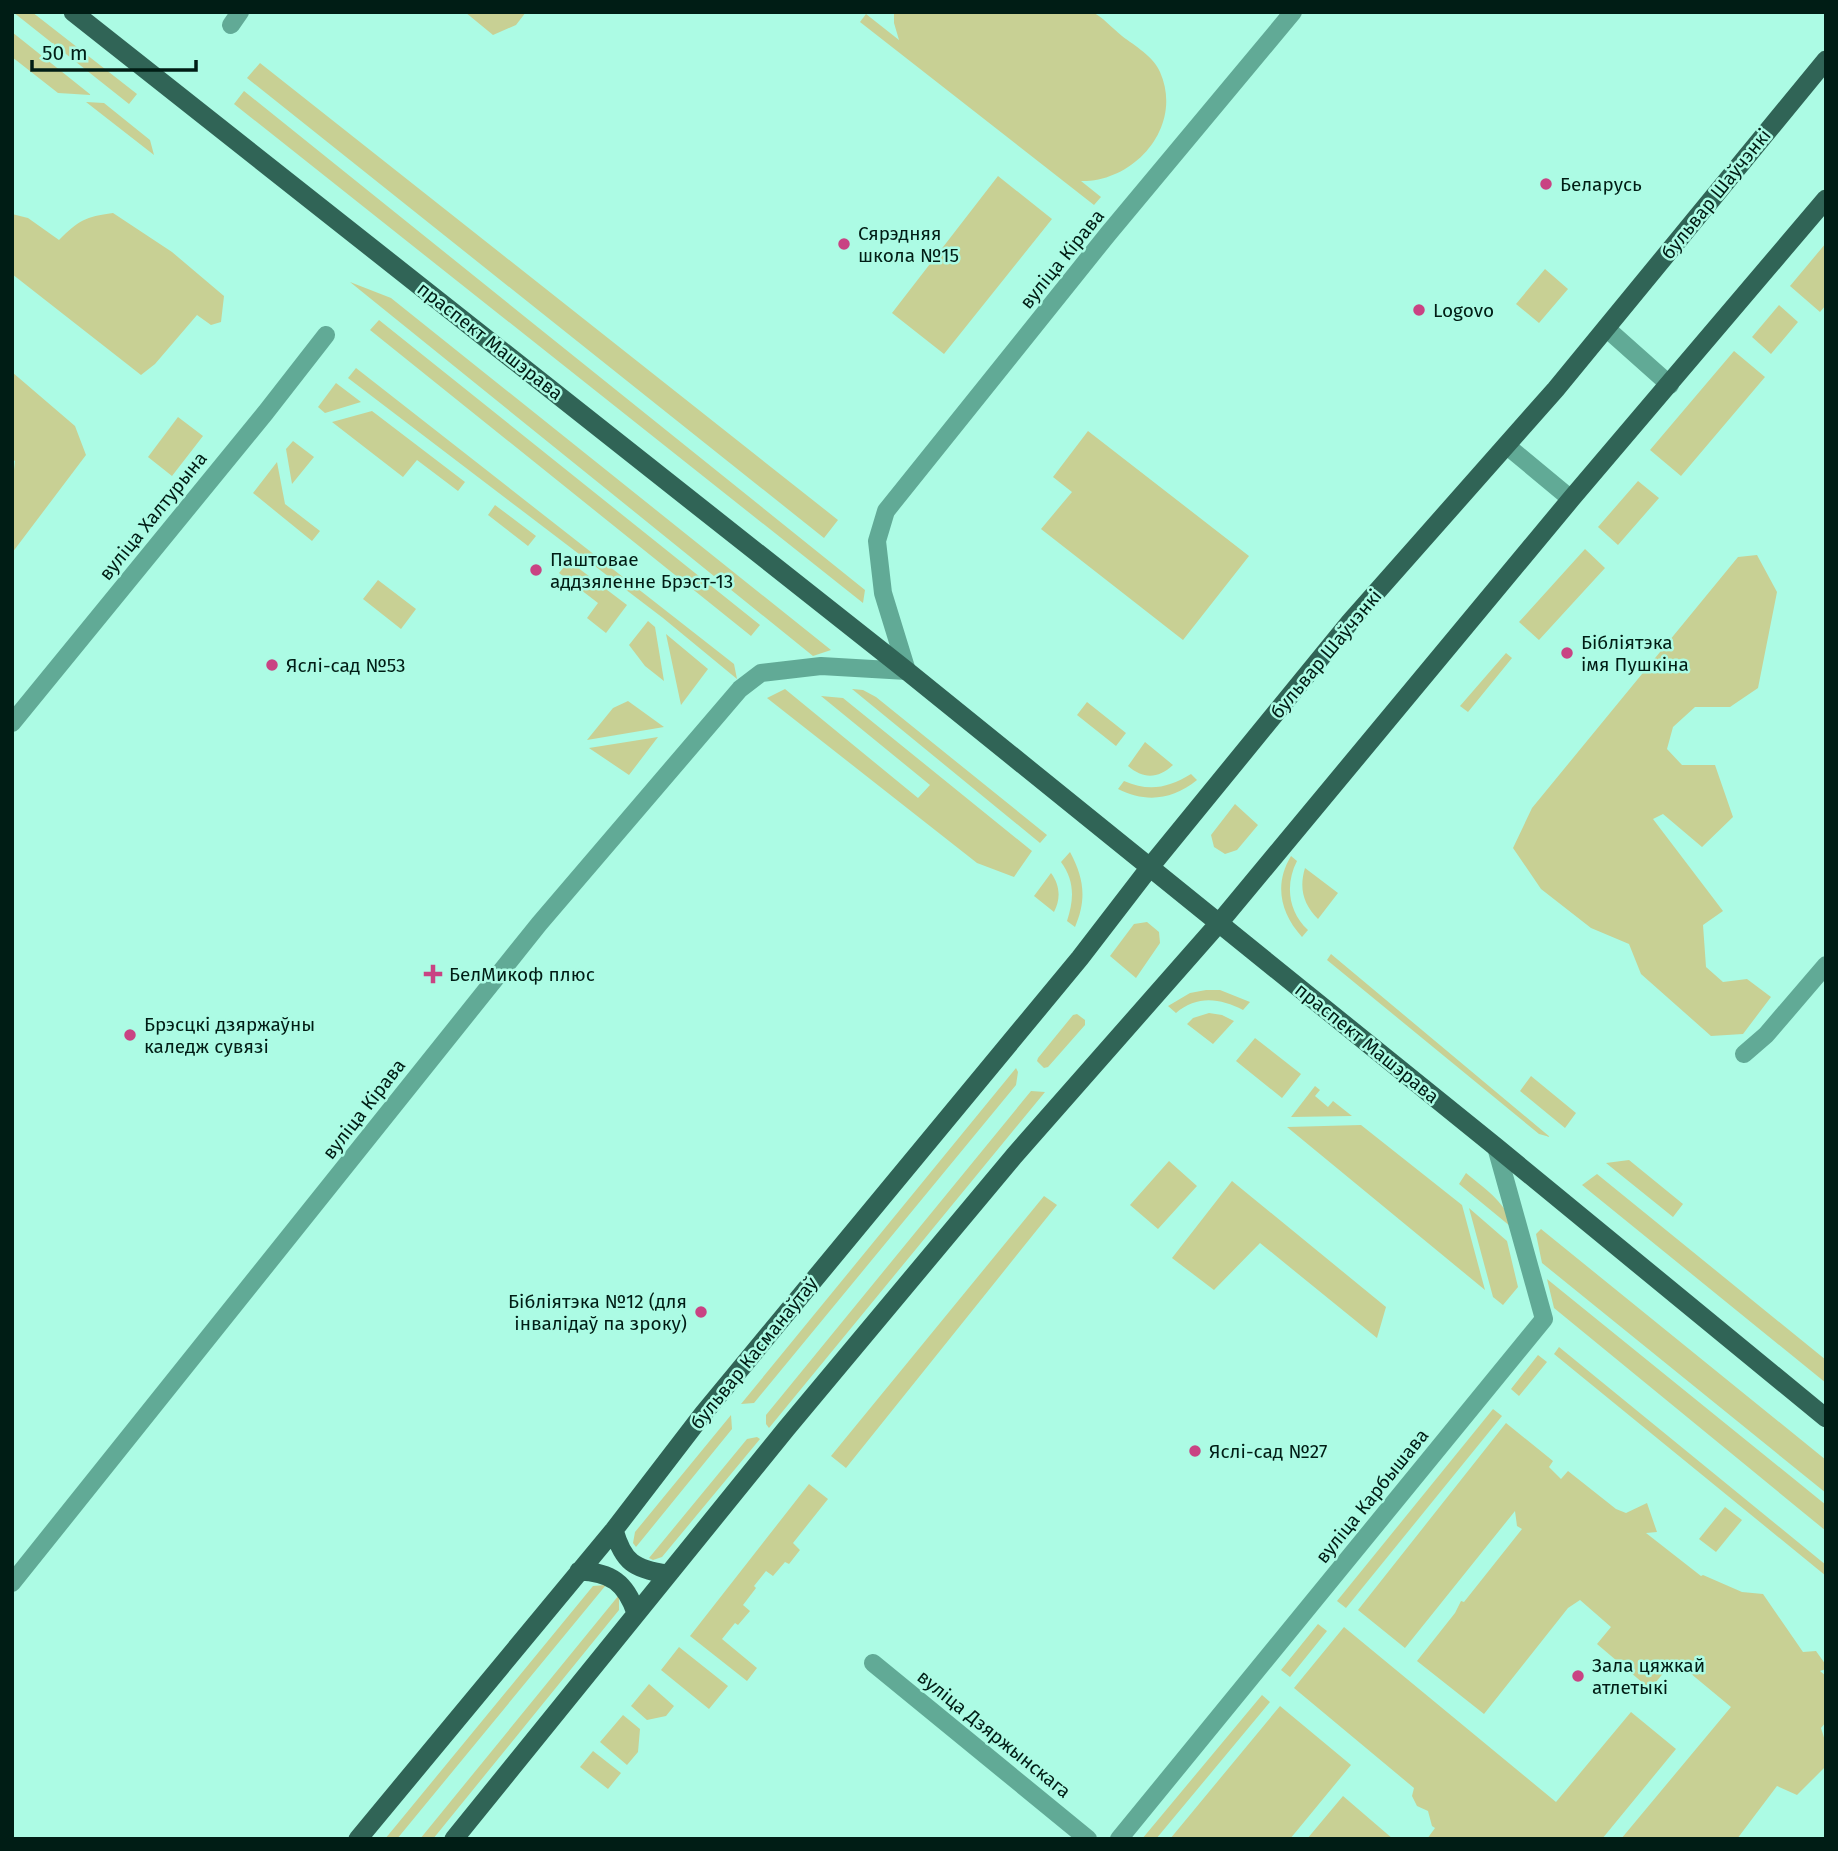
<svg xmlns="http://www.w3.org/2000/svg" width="1838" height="1851" font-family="'Fira Sans',sans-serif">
  <rect width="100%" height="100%" fill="#acfbe4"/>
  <path fill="#c8d094" d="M 13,12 L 32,12 L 137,94 L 129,104 Z
    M 465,12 L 526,12 L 516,25 L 493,35 Z
    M 894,12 C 946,12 998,12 1049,12 C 1060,12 1083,9 1092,12 C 1102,16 1113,29 1122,36 C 1135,46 1153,56 1160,72 C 1184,126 1135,182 1081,181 L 1101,197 L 1094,205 L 860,22 L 866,14 L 899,40 L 894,23 Z
    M 12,32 L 91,95 L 58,93 L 12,57 Z
    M 260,63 L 838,520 L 824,538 L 247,78 Z
    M 244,91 L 865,590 L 863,603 L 234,104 Z
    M 86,102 L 104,103 L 150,140 L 154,155 Z
    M 998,176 L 1052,219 L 944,354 L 892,313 Z
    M 113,213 L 172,252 L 224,296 L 221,322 L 211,325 L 197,315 L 155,364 L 141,375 L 12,274 L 12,214 L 28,218 L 59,240 C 79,220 85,217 113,213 Z
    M 1826,243 L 1826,305 L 1820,312 L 1790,286 Z
    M 1545,269 L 1568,289 L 1539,323 L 1516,304 Z
    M 350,282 L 391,298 L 831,650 L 813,656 Z
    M 1779,305 L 1798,322 L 1771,354 L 1752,337 Z
    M 379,320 L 760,625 L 751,636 L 370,330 Z
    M 1734,351 L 1765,377 L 1681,476 L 1650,450 Z
    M 356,368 L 734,664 L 737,679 L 663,618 L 348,378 Z
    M 12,372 L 75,426 L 86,455 L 12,553 L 12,488 L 15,461 L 12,459 Z
    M 336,383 L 361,402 L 325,413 L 318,407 Z
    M 372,411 L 465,482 L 458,491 L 417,460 L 403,477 L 332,422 Z
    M 178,417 L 203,436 L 172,476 L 148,457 Z
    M 1088,431 L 1249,556 L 1183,640 L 1041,529 L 1072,492 L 1053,477 Z
    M 293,441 L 314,457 L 292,484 L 286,449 Z
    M 277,462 L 285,504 L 320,531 L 312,541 L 253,493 Z
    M 1638,481 L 1659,498 L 1618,545 L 1598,527 Z
    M 495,505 L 536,536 L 528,546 L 488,515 Z
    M 1585,549 L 1605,568 L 1539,640 L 1519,622 Z
    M 1757,555 L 1777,592 L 1758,688 L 1730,707 L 1695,707 L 1673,727 L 1667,749 L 1682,765 L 1715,765 L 1733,817 L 1702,847 L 1663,814 L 1653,819 L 1723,911 L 1703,925 L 1706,967 L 1723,982 L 1747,979 L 1771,997 L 1743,1034 L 1711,1036 L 1641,974 L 1629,944 L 1591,928 L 1541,889 L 1513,848 L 1532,808 L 1738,557 Z
    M 569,561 L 627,605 L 606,633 L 587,618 L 598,603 L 559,573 Z
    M 378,580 L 416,609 L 401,629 L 363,599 Z
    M 648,621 L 655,627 L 664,681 L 645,666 L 629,645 Z
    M 666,634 L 708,669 L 681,705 Z
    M 1506,653 L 1512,658 L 1468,712 L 1460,706 Z
    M 785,689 L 918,798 L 930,785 L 821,696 L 843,698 L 1032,851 L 1014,877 L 977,863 L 767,698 Z
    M 852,689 L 863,690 L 876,697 L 1047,835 L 1040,843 Z
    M 628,701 L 664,727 L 587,740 L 613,708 Z
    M 1087,702 L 1126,733 L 1116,746 L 1077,715 Z
    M 658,737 L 629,775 L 589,748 Z
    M 1145,742 L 1173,765 C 1158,779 1143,779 1128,766 Z
    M 1191,774 L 1197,780 C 1172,800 1146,803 1118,789 L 1124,781 C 1149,792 1168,788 1191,774 Z
    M 1235,804 L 1258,825 L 1237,850 L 1225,854 L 1214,847 L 1211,835 Z
    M 1070,852 C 1084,878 1087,899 1075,927 L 1067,921 C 1074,900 1075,881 1061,862 Z
    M 1291,856 L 1297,861 C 1285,884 1288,912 1308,930 L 1302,937 C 1280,913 1274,884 1291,856 Z
    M 1305,868 L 1338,893 L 1318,919 C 1303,904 1299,888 1305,868 Z
    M 1051,873 C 1060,885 1061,899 1054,912 L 1034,896 Z
    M 1147,922 L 1159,932 L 1160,943 L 1136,978 L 1110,956 L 1134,924 Z
    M 1331,954 L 1550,1137 L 1539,1134 L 1327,960 Z
    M 1206,990 L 1220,990 L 1250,1002 L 1243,1010 C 1220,998 1197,995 1176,1013 L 1168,1006 L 1190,993 Z
    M 1209,1013 L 1222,1015 L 1234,1021 L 1213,1044 L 1187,1024 L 1193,1018 Z
    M 1077,1014 L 1085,1020 L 1085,1025 L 1048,1067 L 1044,1068 L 1037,1061 L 1038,1058 L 1073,1015 Z
    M 1255,1038 L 1301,1074 L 1282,1098 L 1236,1061 Z
    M 1016,1068 L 1018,1072 L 1016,1085 L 754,1403 L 741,1404 Z
    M 1531,1076 L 1576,1113 L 1565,1128 L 1520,1091 Z
    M 1315,1086 L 1320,1090 L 1315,1096 L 1328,1107 L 1333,1101 L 1352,1116 L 1291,1117 Z
    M 1031,1091 L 1045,1092 L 769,1428 L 766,1424 L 766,1415 Z
    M 1361,1125 L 1462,1205 L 1485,1290 L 1287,1127 Z
    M 1629,1160 L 1683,1204 L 1673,1217 L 1606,1163 Z
    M 1169,1161 L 1197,1186 L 1158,1229 L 1130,1205 Z
    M 1466,1173 C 1489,1192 1505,1202 1516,1231 L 1459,1184 Z
    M 1597,1174 L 1826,1360 L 1826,1383 L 1582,1185 Z
    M 1232,1181 L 1386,1307 L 1377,1338 L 1260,1243 L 1214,1290 L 1172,1258 Z
    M 1044,1196 L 1057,1205 L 846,1468 L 831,1456 Z
    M 1469,1208 L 1507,1241 L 1518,1287 L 1503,1305 L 1493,1297 Z
    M 1541,1229 L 1826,1460 L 1826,1493 L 1542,1263 L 1536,1234 Z
    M 1547,1279 L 1826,1505 L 1826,1531 L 1554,1308 Z
    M 1559,1347 L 1826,1565 L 1826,1576 L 1554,1354 Z
    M 1538,1355 L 1547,1362 L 1519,1396 L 1511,1389 Z
    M 1493,1409 L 1502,1416 L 1346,1608 L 1337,1601 Z
    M 731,1415 L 732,1429 L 636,1547 L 633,1543 L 635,1532 Z
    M 1506,1423 L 1553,1461 L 1549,1467 L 1561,1479 L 1568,1471 L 1616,1509 L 1626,1513 L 1647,1503 L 1657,1532 L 1646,1533 L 1701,1576 L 1703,1575 L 1742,1592 L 1763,1594 L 1803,1652 L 1816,1651 L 1826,1665 L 1826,1669 L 1820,1671 L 1826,1676 L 1826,1722 L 1821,1728 L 1826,1744 L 1826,1766 L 1797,1795 L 1777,1786 L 1737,1839 L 1621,1839 L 1731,1707 L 1678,1663 L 1671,1664 L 1650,1689 L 1597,1644 L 1611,1627 L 1580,1600 L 1568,1608 L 1484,1714 L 1417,1661 L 1455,1613 L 1461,1601 L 1464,1602 L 1522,1529 L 1517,1526 L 1515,1511 L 1405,1648 L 1358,1610 Z
    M 757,1437 L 760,1439 L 662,1557 L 653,1560 L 649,1558 L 747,1439 Z
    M 809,1484 L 828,1499 L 793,1543 L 800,1550 L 789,1564 L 785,1562 L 773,1576 L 766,1571 L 754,1586 L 756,1588 L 743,1605 L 750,1611 L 738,1625 L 735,1623 L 722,1639 L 757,1668 L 747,1681 L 690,1636 Z
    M 1725,1507 L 1742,1520 L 1716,1552 L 1699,1539 Z
    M 606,1585 L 397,1839 L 385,1839 L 593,1586 Z
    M 619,1595 L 619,1610 L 433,1839 L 420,1839 Z
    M 1318,1624 L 1327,1631 L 1290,1677 L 1281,1670 Z
    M 1344,1627 L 1556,1802 L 1631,1712 L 1676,1749 L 1602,1839 L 1427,1839 L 1435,1828 L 1432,1826 L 1428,1811 L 1417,1806 L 1412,1796 L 1414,1788 L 1294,1688 Z
    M 679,1647 L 728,1686 L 709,1709 L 661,1670 Z
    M 649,1684 L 674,1706 L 666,1716 L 647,1720 L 631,1706 Z
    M 1262,1695 L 1270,1702 L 1156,1839 L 1142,1839 Z
    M 1280,1706 L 1351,1765 L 1290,1839 L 1170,1839 Z
    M 623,1715 L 640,1729 L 638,1752 L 627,1765 L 600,1742 Z
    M 593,1751 L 621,1773 L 608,1789 L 580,1767 Z
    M 1343,1796 L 1393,1839 L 1307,1839 Z"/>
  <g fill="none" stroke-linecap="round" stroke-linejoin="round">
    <path stroke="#61aa96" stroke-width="18" d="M 231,25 L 240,12
      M 1606,328 L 1670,385
      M 1506,445 L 1571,499
      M 12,723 L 266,412 L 326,335
      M 1744,1054 L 1766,1035 L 1826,965
      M 12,1583 L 539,924 L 740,689 L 761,673 L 821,666 L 907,671 L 883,593 L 877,541 L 886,511 L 1108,234 L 1293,12
      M 873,1663 L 1088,1839
      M 1119,1839 L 1544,1319 L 1496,1147"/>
    <path stroke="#306456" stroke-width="19" d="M 73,12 L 907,671 L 1496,1147 L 1826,1418
      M 614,1530 C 623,1562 634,1569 667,1574
      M 579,1571 C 611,1572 626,1583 636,1613
      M 358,1839 L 614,1530 L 703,1414 L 1080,958 L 1150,867 L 1350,622 L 1556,389 L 1826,60
      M 454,1839 L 786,1429 L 1014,1156 L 1219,923 L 1571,499 L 1826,199"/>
  </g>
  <g fill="#c94383" stroke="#acfbe4" stroke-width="2.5">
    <circle cx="1546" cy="184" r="7"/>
    <circle cx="844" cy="244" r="7"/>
    <circle cx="1419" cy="310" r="7"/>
    <circle cx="536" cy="570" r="7"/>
    <circle cx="1567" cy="653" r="7"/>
    <circle cx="272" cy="665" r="7"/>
    <path d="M429.5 963.5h7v7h7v7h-7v7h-7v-7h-7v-7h7z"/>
    <circle cx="130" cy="1035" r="7"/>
    <circle cx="701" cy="1312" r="7"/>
    <circle cx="1195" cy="1451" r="7"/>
    <circle cx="1578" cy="1676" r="7"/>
  </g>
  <g text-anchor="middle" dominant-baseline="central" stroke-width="5" stroke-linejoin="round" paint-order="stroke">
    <g font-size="19" fill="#001d15" stroke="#acfbe4" text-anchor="start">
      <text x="1560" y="184">Беларусь</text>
      <text x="858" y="233">Сярэдняя<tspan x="858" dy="22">школа №15</tspan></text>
      <text x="1433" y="310">Logovo</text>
      <text x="550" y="559">Паштовае<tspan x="550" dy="22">аддзяленне Брэст-13</tspan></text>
      <text x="1581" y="642">Бібліятэка<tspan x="1581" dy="22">імя Пушкіна</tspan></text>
      <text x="286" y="665">Яслі-сад №53</text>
      <text x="449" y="974">БелМикоф плюс</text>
      <text x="144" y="1024">Брэсцкі дзяржаўны<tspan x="144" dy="22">каледж сувязі</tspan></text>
      <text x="687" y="1301" text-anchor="end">Бібліятэка №12 (для<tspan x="687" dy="22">інвалідаў па зроку)</tspan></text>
      <text x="1209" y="1451">Яслі-сад №27</text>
      <text x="1592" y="1665">Зала цяжкай<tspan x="1592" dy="22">атлетыкі</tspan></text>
    </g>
    <g font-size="19" fill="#001d15" stroke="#acfbe4">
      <text transform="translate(1716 194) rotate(-51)">бульвар Шаўчэнкі</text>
      <text transform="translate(1062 259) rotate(-51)">вуліца Кірава</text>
      <text transform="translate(490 341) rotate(38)">праспект Машэрава</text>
      <text transform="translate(153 516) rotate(-51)">вуліца Халтурына</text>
      <text transform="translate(1326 654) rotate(-50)">бульвар Шаўчэнкі</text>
      <text transform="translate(1367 1043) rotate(39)">праспект Машэрава</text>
      <text transform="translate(364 1109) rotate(-52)">вуліца Кірава</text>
      <text transform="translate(754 1353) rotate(-51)">бульвар Касманаўтаў</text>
      <text transform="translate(1372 1496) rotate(-51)">вуліца Карбышава</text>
      <text transform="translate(994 1734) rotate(39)">вуліца Дзяржынскага</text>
    </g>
  </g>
  <rect width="1838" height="1851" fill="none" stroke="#001d15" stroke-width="28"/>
  <path d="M32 60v10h164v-10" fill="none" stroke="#001d15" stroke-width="3.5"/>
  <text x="42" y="60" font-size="21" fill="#001d15" stroke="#acfbe4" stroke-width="5" paint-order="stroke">50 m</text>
</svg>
